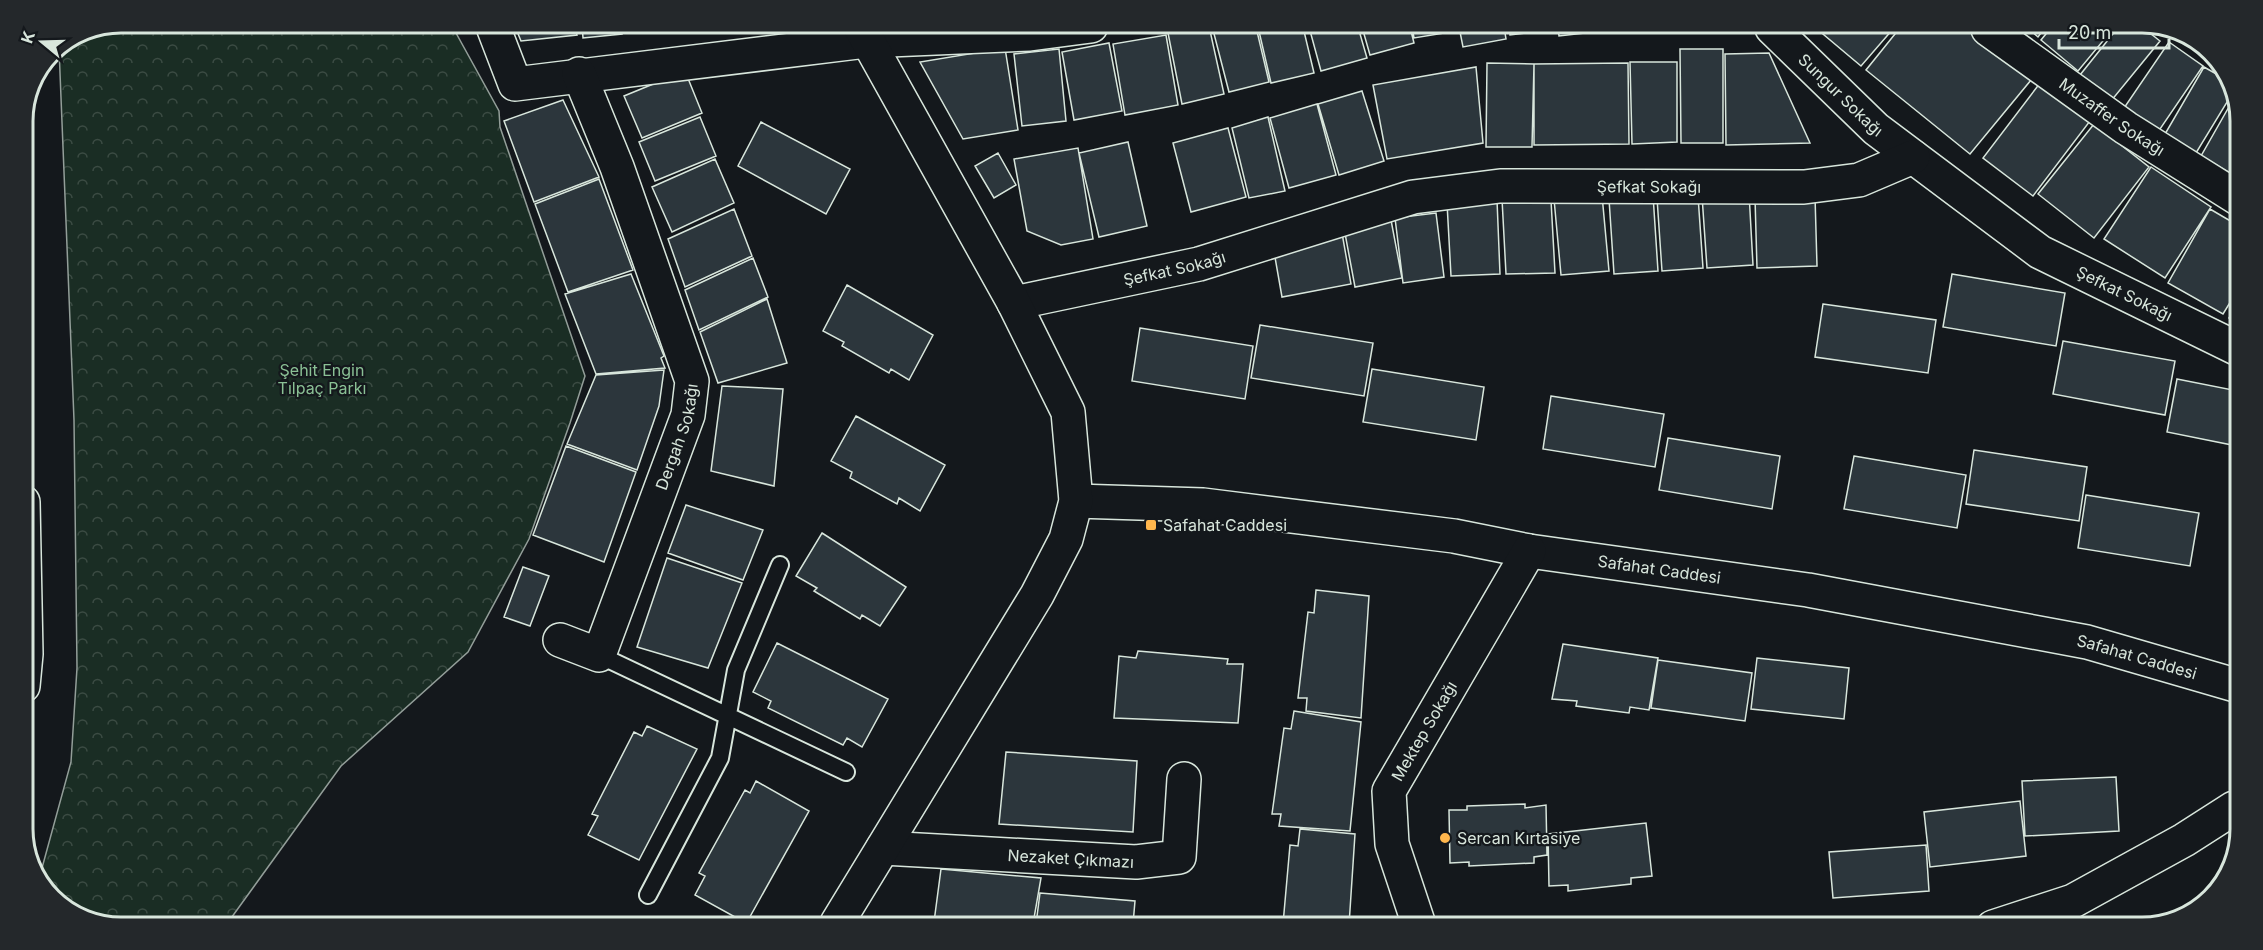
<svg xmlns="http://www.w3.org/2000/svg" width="2263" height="950" font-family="Inter,sans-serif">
  <defs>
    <pattern id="forest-crowns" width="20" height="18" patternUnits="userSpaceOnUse" patternTransform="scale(1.5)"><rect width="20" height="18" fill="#1a2d24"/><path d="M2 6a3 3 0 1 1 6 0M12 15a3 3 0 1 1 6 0" fill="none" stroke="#3b4b43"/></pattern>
  </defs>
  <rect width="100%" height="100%" fill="#14181c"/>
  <path fill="url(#forest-crowns)" stroke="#939e99" stroke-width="1.5" d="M 121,23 L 451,24 L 499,111 L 500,127 L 585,376 L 570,423 L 529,539 L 468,652 L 341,766 L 229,921 L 84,920 L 43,889 L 39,879 L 71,762 L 77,668 L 74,420 L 59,48 Z"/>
  <path fill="#2c363c" stroke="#d8e6dc" stroke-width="1.5" d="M 514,24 L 574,24 L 577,35 L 521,41 Z
    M 582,24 L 621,24 L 622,34 L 583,38 Z
    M 626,24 L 673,24 L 674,29 L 627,33 Z
    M 1199,26 L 1209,26 L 1224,94 L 1182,104 L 1168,33 Z
    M 1212,26 L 1256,27 L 1269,82 L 1229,92 Z
    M 1258,27 L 1303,27 L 1314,73 L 1271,83 Z
    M 1309,27 L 1358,27 L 1367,58 L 1321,71 Z
    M 1362,27 L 1410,27 L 1414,43 L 1370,55 Z
    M 1412,27 L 1456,27 L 1457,31 L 1414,38 Z
    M 1459,27 L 1504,27 L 1506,39 L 1463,47 Z
    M 1509,27 L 1555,28 L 1556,29 L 1510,35 Z
    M 1558,28 L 1601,28 L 1602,31 L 1559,36 Z
    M 1817,29 L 1893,29 L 1861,66 Z
    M 1899,29 L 1968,29 L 2031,80 L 1970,154 L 1866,70 Z
    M 2029,29 L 2044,29 L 2038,37 Z
    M 2050,29 L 2112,30 L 2078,71 L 2041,40 Z
    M 2116,30 L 2146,30 L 2160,41 L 2111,101 L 2080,75 Z
    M 1166,35 L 1178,105 L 1125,115 L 1113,44 Z
    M 2169,42 L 2203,66 L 2158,132 L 2124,108 Z
    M 1109,43 L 1122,111 L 1074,120 L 1062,52 Z
    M 1005,48 L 1018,130 L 963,139 L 920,62 Z
    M 1059,49 L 1066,121 L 1022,126 L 1014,54 Z
    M 1680,49 L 1723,49 L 1723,143 L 1681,143 Z
    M 1769,53 L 1810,143 L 1726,145 L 1725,54 Z
    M 1630,62 L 1677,62 L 1677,142 L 1632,144 Z
    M 1487,63 L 1534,64 L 1532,147 L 1486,147 Z
    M 1628,63 L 1629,144 L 1534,145 L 1534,64 Z
    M 1476,67 L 1483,143 L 1387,159 L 1373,85 Z
    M 2204,67 L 2227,80 L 2232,94 L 2196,153 L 2165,134 Z
    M 685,71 L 702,113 L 642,138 L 624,96 Z
    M 2040,83 L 2090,121 L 2033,196 L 1983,158 Z
    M 1362,91 L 1384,161 L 1339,175 L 1318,104 Z
    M 2234,98 L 2240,115 L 2240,179 L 2201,156 Z
    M 563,100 L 599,177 L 534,202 L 504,121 Z
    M 1317,104 L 1336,175 L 1289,188 L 1270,118 Z
    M 700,117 L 716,156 L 655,181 L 639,142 Z
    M 1268,117 L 1285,191 L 1249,198 L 1232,128 Z
    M 761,122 L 850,169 L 826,214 L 738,166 Z
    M 2094,124 L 2149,167 L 2094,238 L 2038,194 Z
    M 1228,128 L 1246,197 L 1191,212 L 1173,143 Z
    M 1128,142 L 1147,226 L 1099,237 L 1079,153 Z
    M 1078,148 L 1093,239 L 1061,245 L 1027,231 L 1014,159 Z
    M 998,153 L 1016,185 L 994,198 L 975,166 Z
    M 715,159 L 734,203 L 672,232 L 652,187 Z
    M 2151,167 L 2211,207 L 2165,278 L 2104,239 Z
    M 599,179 L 633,270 L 568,292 L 535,204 Z
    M 1749,193 L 1753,265 L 1707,268 L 1702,196 Z
    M 1602,195 L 1609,271 L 1561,275 L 1554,199 Z
    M 1653,195 L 1658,271 L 1614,274 L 1609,199 Z
    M 1698,196 L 1703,268 L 1662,271 L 1657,198 Z
    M 1815,196 L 1817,266 L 1757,268 L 1755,198 Z
    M 1502,199 L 1551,200 L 1555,273 L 1506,274 Z
    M 1497,200 L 1500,274 L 1451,276 L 1447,203 Z
    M 734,209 L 752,256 L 685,287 L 668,239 Z
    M 2210,209 L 2239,226 L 2239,288 L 2223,314 L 2168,283 Z
    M 1436,213 L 1444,277 L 1403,283 L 1395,218 Z
    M 1391,220 L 1402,278 L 1355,287 L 1344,228 Z
    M 1342,233 L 1351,284 L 1282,297 L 1273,246 Z
    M 753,258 L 768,297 L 699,330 L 685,290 Z
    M 631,274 L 664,356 L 661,358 L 665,368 L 596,374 L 565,294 Z
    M 1952,274 L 2065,293 L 2056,346 L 1943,327 Z
    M 847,285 L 933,335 L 909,380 L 891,369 L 889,373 L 842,346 L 844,342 L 823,331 Z
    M 767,299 L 787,363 L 718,383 L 700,332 Z
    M 2239,300 L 2238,323 L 2229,318 Z
    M 1823,304 L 1936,320 L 1928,373 L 1815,357 Z
    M 1260,325 L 1373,343 L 1364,396 L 1251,378 Z
    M 1140,328 L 1253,346 L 1245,399 L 1132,381 Z
    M 2063,341 L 2175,361 L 2165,415 L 2053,394 Z
    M 1372,369 L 1484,387 L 1476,440 L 1363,422 Z
    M 664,370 L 659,406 L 637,470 L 567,444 L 596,375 Z
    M 2177,379 L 2238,391 L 2237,446 L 2167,432 Z
    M 722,386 L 783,389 L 774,486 L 711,471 Z
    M 1551,396 L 1664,414 L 1655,467 L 1543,449 Z
    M 856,416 L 945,465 L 920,511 L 899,498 L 897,504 L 850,478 L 852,472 L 831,461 Z
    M 1668,438 L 1780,456 L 1772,509 L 1659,490 Z
    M 566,446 L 636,472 L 604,562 L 533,535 Z
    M 1974,450 L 2087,467 L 2079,521 L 1966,504 Z
    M 1854,456 L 1966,475 L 1957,528 L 1844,509 Z
    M 2086,495 L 2199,513 L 2190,566 L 2078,548 Z
    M 686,505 L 763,530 L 743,580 L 668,553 Z
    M 822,533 L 906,587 L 880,626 L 862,615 L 860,619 L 814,591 L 817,588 L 796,576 Z
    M 667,558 L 742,583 L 708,668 L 637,647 Z
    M 523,567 L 549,576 L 530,626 L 504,617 Z
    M 1316,590 L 1369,596 L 1361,718 L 1306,711 L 1307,698 L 1298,698 L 1308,612 L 1314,613 Z
    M 777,643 L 888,699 L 862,747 L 847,738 L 843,745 L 768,708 L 771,701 L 753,692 Z
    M 1563,644 L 1658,658 L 1649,710 L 1630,707 L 1629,713 L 1576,706 L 1577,701 L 1552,699 Z
    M 1138,651 L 1228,659 L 1227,664 L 1243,664 L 1238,723 L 1114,718 L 1119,656 L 1136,658 Z
    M 1757,658 L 1849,668 L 1844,719 L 1751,709 Z
    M 1658,660 L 1752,673 L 1745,721 L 1651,708 Z
    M 1294,711 L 1361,722 L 1350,831 L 1279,826 L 1281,814 L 1272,814 L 1284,728 L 1291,729 Z
    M 647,726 L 697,749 L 639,860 L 588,835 L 598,816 L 592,814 L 634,732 L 642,736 Z
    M 1006,752 L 1137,761 L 1133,832 L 999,824 Z
    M 2116,777 L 2119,831 L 2025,836 L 2022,781 Z
    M 756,781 L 809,811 L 747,922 L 744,922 L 695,895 L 705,876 L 699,873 L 745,790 L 750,793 Z
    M 2020,801 L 2026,856 L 1930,867 L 1924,812 Z
    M 1525,804 L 1525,808 L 1546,805 L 1547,855 L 1534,857 L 1534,863 L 1469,866 L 1469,862 L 1450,863 L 1449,810 L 1467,810 L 1467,806 Z
    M 1646,823 L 1652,876 L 1631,878 L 1631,884 L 1568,891 L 1568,885 L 1549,886 L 1548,834 Z
    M 1300,829 L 1355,834 L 1349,925 L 1283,924 L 1290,845 L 1298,846 Z
    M 1926,845 L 1929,891 L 1833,898 L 1829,852 Z
    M 941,869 L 1041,878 L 1033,924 L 934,922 Z
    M 1040,893 L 1135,901 L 1133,924 L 1036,924 Z"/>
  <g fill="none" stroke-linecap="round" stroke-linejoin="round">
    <defs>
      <path id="lane" d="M 599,655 L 846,772
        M 648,895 L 720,758 L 736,670 L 780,565"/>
      <g id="street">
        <path d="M 492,24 L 515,84 L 866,41 L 1030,34 L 1091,26"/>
        <path id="s1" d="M 1772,28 L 1876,129 L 2040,252 L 2238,349"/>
        <path id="s2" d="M 1988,29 L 2126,128 L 2239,199"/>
        <path id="s3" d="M 1014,303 L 1199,264 L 1413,197 L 1500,186 L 1804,187 L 1859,180 L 1913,157"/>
        <path id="s4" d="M 1076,501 L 1203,505 L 1454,536 L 1529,551 L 1808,590 L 2087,642 L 2235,685"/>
        <path id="s5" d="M 560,640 L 599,655 L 688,415 L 692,381 L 617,167 L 579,74"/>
        <path id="s6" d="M 883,848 L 1136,862 L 1179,857 L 1184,779"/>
        <path id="s7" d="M 1419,925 L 1392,844 L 1389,791 L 1529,551"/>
        <path d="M 1993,927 L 2073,901 L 2184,840 L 2234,808"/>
      </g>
      <path id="secondary" d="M 837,923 L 1037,595 L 1066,539 L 1076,501 L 1068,412 L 1014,303 L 859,25"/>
      <path id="primary" d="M 23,502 L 26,654 L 23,686"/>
    </defs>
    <use href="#lane" stroke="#d8e6dc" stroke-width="20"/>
    <use href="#street" stroke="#d8e6dc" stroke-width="36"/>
    <use href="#secondary" stroke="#d8e6dc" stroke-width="36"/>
    <use href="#primary" stroke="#d8e6dc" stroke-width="36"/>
    <use href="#lane" stroke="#14181c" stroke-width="16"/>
    <use href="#street" stroke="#14181c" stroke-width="33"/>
    <use href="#secondary" stroke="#14181c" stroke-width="33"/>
    <use href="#primary" stroke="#14181c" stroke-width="33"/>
  </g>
  <g fill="#ffb74d" stroke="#14181c" stroke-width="2">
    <rect x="1145" y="519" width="12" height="12" rx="3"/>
    <circle cx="1445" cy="838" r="6"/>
  </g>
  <g text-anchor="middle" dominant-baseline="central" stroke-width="4.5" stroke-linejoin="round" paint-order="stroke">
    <g font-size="16" fill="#d8e6dc" stroke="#14181c">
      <text stroke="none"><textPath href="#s1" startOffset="96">Sungur Sokağı</textPath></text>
      <text stroke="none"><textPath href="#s2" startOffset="152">Muzaffer Sokağı</textPath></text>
      <text stroke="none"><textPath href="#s3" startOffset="650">Şefkat Sokağı</textPath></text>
      <text stroke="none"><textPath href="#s3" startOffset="164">Şefkat Sokağı</textPath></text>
      <text stroke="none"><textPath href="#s1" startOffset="444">Şefkat Sokağı</textPath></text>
      <text stroke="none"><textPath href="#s5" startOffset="274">Dergah Sokağı</textPath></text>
      <text stroke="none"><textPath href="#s4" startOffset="588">Safahat Caddesi</textPath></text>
      <text stroke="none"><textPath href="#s4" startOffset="1074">Safahat Caddesi</textPath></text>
      <text stroke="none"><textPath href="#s7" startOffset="208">Mektep Sokağı</textPath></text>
      <text stroke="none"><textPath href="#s6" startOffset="188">Nezaket Çıkmazı</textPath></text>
    </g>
    <g font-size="16" fill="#8ac095" stroke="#14181c">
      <text x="322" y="370">Şehit Engin<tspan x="322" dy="18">Tılpaç Parkı</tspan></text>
    </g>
    <g font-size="16" fill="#d8e6dc" stroke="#14181c" text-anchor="start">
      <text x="1163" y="525">Safahat Caddesi</text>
      <text x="1457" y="838">Sercan Kırtasiye</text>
    </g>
  </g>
  <path d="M0 0H2263V950H0ZM121 33H2142A88 88 0 0 1 2230 121V829A88 88 0 0 1 2142 917H121A88 88 0 0 1 33 829V121A88 88 0 0 1 121 33Z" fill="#24282b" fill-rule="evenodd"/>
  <path fill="none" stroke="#d8e6dc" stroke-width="3" d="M121 33H2142A88 88 0 0 1 2230 121V829A88 88 0 0 1 2142 917H121A88 88 0 0 1 33 829V121A88 88 0 0 1 121 33Z"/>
  <g transform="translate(42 42) rotate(289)" stroke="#14181c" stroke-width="4.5" paint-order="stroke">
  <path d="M0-4.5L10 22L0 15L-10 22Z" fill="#d8e6dc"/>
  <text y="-9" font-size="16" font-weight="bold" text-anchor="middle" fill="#d8e6dc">K</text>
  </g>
  <path d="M2059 39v9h110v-9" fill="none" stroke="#d8e6dc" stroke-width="3"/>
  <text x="2068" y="39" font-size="18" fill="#d8e6dc" stroke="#14181c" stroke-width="4.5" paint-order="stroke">20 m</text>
</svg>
